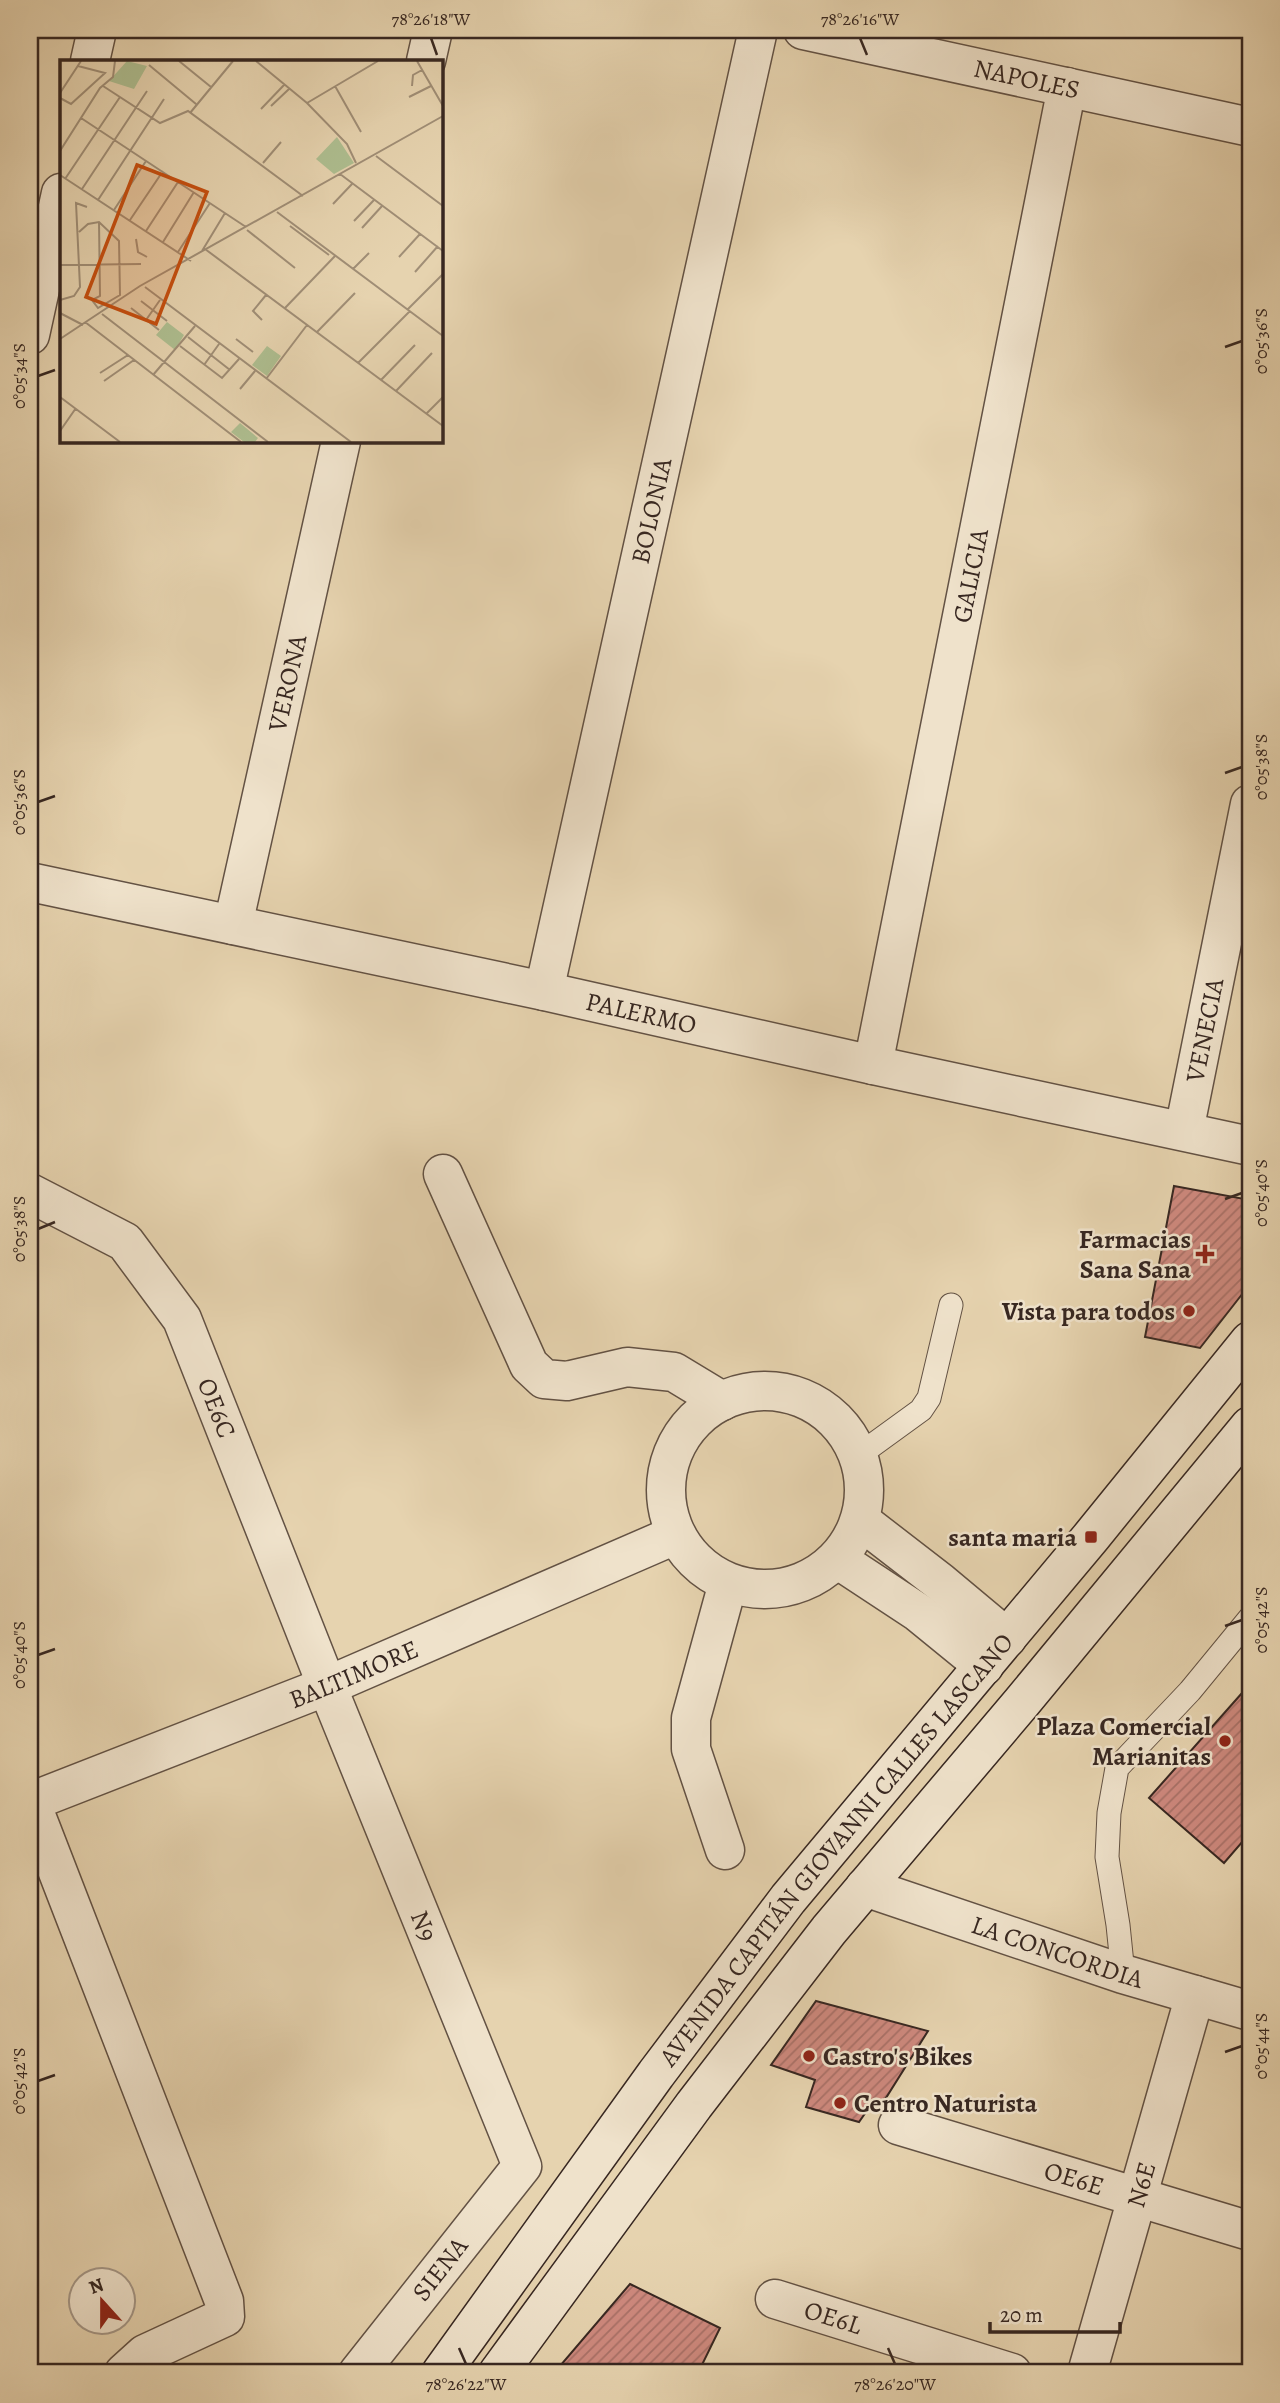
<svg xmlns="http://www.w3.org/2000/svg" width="1280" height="2403" font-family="Alegreya,serif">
  <defs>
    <pattern id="building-hatch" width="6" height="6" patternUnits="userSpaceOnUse" patternTransform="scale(1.75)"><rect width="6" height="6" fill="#ce897e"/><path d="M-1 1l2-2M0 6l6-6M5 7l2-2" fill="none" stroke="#a87067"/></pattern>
  </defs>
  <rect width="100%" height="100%" fill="#e6d3af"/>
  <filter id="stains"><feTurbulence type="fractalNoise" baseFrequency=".00286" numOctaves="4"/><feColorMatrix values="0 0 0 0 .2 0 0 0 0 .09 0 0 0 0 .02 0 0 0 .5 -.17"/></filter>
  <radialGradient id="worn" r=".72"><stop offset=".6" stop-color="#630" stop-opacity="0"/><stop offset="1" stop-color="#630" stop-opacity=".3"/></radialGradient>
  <path fill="url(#building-hatch)" stroke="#372721" stroke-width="2" d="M 1174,1186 L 1250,1200 L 1250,1284 L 1200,1348 L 1145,1337 Z
    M 1250,1684 L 1250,1833 L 1224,1863 L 1149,1798 Z
    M 816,2001 L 928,2031 L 884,2101 L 875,2099 L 859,2122 L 806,2107 L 815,2080 L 771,2065 Z
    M 630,2284 L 720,2328 L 698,2373 L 554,2373 Z"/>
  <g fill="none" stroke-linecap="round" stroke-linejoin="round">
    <defs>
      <path id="lane" d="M 859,1455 L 921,1410 L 929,1398 L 951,1305
        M 1123,1974 L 1118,1925 L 1107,1857 L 1109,1813 L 1117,1768 L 1190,1691 L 1250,1618"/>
      <g id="street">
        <path id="s1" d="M 803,30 L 1250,127"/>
        <path d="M 90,61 L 97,30"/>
        <path d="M 426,61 L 433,30"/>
        <path d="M 30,335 L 61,193"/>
        <path id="s2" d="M 30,882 L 544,991 L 873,1065 L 1250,1146"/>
        <path id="s3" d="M 233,925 L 341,441"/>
        <path id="s4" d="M 544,991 L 758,30"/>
        <path id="s5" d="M 873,1065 L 1067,87"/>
        <path id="s6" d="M 1184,1131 L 1250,804"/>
        <path d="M 443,1174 L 529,1365 L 544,1379 L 567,1381 L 627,1367 L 674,1372 L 722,1401"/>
        <path id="s7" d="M 30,1193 L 125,1242 L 182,1319 L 327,1686 L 522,2166 L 358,2373"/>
        <circle cx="765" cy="1490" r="99"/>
        <path d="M 861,1521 L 940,1582 L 1007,1638"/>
        <path d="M 837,1559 L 919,1613 L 984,1666"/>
        <path d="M 30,1800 L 224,2301 L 225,2317 L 145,2354 L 124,2373"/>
        <path id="s8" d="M 30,1802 L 327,1686 L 675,1535"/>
        <path d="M 725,1850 L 691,1749 L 691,1718 L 728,1583"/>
        <path id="s9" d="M 865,1887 L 1123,1974 L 1250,2011"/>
        <path id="s10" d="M 898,2125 L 1250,2231"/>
        <path id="s11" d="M 775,2299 L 1012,2373"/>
        <path id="s12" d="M 1087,2373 L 1195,1995"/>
      </g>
      <g id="secondary">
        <path id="s13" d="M 441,2373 L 656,2074 L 788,1899 L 1091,1537 L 1250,1341"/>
        <path d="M 498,2373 L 694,2105 L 829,1930 L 1022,1702 L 1250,1426"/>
      </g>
    </defs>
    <use href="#lane" stroke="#635244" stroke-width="25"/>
    <use href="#street" stroke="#635244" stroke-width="41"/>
    <use href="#secondary" stroke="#372721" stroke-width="41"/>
    <use href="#lane" stroke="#efe2cb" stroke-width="23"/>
    <use href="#street" stroke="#efe2cb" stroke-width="38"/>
    <use href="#secondary" stroke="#efe2cb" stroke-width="38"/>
  </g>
  <path fill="none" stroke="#372721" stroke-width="2.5" d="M 431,38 L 437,55M 860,38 L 867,55M 1225,347 L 1242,341M 38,376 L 55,370M 1225,773 L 1242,767M 38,802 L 55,796M 1225,1199 L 1242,1193M 38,1229 L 55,1222M 1225,1626 L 1242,1620M 38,1655 L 55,1649M 1225,2052 L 1242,2046M 38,2081 L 55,2075M 459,2348 L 466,2364M 888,2348 L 895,2364"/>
  <g fill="#8f2418" stroke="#efe2cb" stroke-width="2.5">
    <path d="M1201.5 1243.5h7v7h7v7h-7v7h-7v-7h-7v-7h7z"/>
    <circle cx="1189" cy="1311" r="7"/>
    <rect x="1084" y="1530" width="14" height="14" rx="3.5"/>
    <circle cx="1225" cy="1741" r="7"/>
    <circle cx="809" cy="2056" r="7"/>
    <circle cx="840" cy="2103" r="7"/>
  </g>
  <g text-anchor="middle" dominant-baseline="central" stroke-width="5" stroke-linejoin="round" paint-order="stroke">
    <g font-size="26" fill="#372721" stroke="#efe2cb">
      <text stroke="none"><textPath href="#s1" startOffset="229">NAPOLES</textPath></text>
      <text stroke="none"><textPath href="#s4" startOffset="492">BOLONIA</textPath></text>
      <text stroke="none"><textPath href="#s5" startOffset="499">GALICIA</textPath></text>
      <text stroke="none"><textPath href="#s3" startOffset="248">VERONA</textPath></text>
      <text stroke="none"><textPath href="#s2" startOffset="625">PALERMO</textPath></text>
      <text stroke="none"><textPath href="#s6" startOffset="103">VENECIA</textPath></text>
      <text stroke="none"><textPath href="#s7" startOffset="298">OE6C</textPath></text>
      <text stroke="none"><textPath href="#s8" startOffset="348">BALTIMORE</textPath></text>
      <text stroke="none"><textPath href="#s13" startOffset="656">AVENIDA CAPITÁN GIOVANNI CALLES LASCANO</textPath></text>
      <text stroke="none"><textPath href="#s7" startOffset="856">N9</textPath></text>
      <text stroke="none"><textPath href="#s9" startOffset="203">LA CONCORDIA</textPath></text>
      <text stroke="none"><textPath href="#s10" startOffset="184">OE6E</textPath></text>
      <text stroke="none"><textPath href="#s12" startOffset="196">N6E</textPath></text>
      <text transform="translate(440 2269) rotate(-52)">SIENA</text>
      <text stroke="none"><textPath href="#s11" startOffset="61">OE6L</textPath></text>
    </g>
    <g font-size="26" font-weight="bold" fill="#372721" stroke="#efe2cb" text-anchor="end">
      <text x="1191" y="1239">Farmacias<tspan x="1191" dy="30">Sana Sana</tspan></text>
      <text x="1175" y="1311">Vista para todos</text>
      <text x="1077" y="1537">santa maria</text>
      <text x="1211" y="1726">Plaza Comercial<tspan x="1211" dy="30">Marianitas</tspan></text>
      <text x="823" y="2056" text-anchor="start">Castro's Bikes</text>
      <text x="854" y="2103" text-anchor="start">Centro Naturista</text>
    </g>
  </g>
  <g transform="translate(60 60)">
    <rect width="383" height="383" fill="#e6d3af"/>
    <path d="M 67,1 L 87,6 L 74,29 L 49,21 ZM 107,262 L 124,275 L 115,290 L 96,275 ZM 207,286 L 221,296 L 207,316 L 192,305 ZM 180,363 L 198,378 L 195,382 L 184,382 L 171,372 Z" fill="#aebe90"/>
    <path d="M 277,77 L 294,103 L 274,114 L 256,99 Z" fill="#aebe90"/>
    <path fill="none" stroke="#a08e76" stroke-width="2" d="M 119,1 L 151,27M 196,1 L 247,43 L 287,84 L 296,103M 357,1 L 383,46M 89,5 L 136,44M 43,26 L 100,63 L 128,51 L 243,136M 275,26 L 301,72M 352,26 L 353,15 L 362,10M 0,33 L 21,1M 349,37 L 371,26M 0,38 L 11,44 L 45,13 L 18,6M 247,43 L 318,1M 211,46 L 229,29M 201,49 L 224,25M 130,53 L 173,1M 21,58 L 186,167M 0,91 L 40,28 L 53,17 L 55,1M 316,96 L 383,146M 203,103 L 221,82M 280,114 L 383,191M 0,115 L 131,201M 5,119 L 60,37M 22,129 L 87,31M 38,140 L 104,39M 273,144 L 292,124M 54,150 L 86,101M 217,152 L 383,276M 70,160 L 103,111M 294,161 L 314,140M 230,166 L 269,195M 302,168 L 322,146M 187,170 L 235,208M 86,171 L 118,122M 19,172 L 28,164 L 39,162 L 59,181 L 60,235 L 38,248 L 32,240 L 40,236 L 39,162M 76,179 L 78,192 L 87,197M 103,182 L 134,132M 145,189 L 383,366M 142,191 L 165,153M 118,192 L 150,143M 339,197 L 360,174M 0,205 L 81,204M 293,209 L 309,193M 355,212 L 378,186M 85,227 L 291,382M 0,240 L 14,236 L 20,227 L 16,143 L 27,147M 81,241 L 107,261M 71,248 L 99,270M 225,248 L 275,196M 348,249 L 383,214M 0,253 L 23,265M 42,254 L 208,382M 86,260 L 100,240M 202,260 L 193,251 L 206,235M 25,262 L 181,382M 257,272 L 295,233M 128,277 L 170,310M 0,279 L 80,226 L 383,56M 176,279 L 193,292M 120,286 L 162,318 L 179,299M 298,303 L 350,251M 144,305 L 159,284M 40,313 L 68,295M 93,315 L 135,266M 206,319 L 247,265M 321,320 L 355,285M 44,321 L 74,300M 180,329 L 195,311M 336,331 L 372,293M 0,337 L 60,382M 367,353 L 383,337M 0,371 L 16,348"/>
    <path fill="#c54f10" fill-opacity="0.15" stroke="#c54f10" stroke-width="3.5" d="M 77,105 L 147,132 L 96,264 L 26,237 Z"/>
    <rect width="383" height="383" fill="none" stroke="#372721" stroke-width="3.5"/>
  </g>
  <rect width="1280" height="2403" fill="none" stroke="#e6d3af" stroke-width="77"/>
  <g transform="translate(102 2301) rotate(339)"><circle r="33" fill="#efe2cb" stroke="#a59787" stroke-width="2"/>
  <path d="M0-5L12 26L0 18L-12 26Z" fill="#8f2418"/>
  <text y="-10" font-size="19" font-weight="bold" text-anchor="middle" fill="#372721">N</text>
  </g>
  <path d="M990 2322v10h130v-10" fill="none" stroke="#372721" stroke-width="3.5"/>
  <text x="1000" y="2322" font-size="21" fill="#372721" stroke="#efe2cb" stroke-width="5" paint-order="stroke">20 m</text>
  <rect x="38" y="38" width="1204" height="2326" fill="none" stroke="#372721" stroke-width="2.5"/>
  <g font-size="18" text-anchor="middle" fill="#372721">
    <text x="431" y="25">78°26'18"W</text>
    <text x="860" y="25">78°26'16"W</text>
    <text transform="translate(1261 341) rotate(-90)" y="6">0°05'36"S</text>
    <text transform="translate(19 376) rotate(-90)" y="6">0°05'34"S</text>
    <text transform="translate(1261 767) rotate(-90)" y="6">0°05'38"S</text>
    <text transform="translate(19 802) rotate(-90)" y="6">0°05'36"S</text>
    <text transform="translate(1261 1193) rotate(-90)" y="6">0°05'40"S</text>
    <text transform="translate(19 1229) rotate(-90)" y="6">0°05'38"S</text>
    <text transform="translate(1261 1620) rotate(-90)" y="6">0°05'42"S</text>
    <text transform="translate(19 1655) rotate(-90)" y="6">0°05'40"S</text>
    <text transform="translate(1261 2046) rotate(-90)" y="6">0°05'44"S</text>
    <text transform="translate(19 2081) rotate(-90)" y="6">0°05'42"S</text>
    <text x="466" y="2390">78°26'22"W</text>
    <text x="895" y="2390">78°26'20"W</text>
  </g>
  <rect width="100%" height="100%" filter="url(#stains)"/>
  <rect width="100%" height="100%" fill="url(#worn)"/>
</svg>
